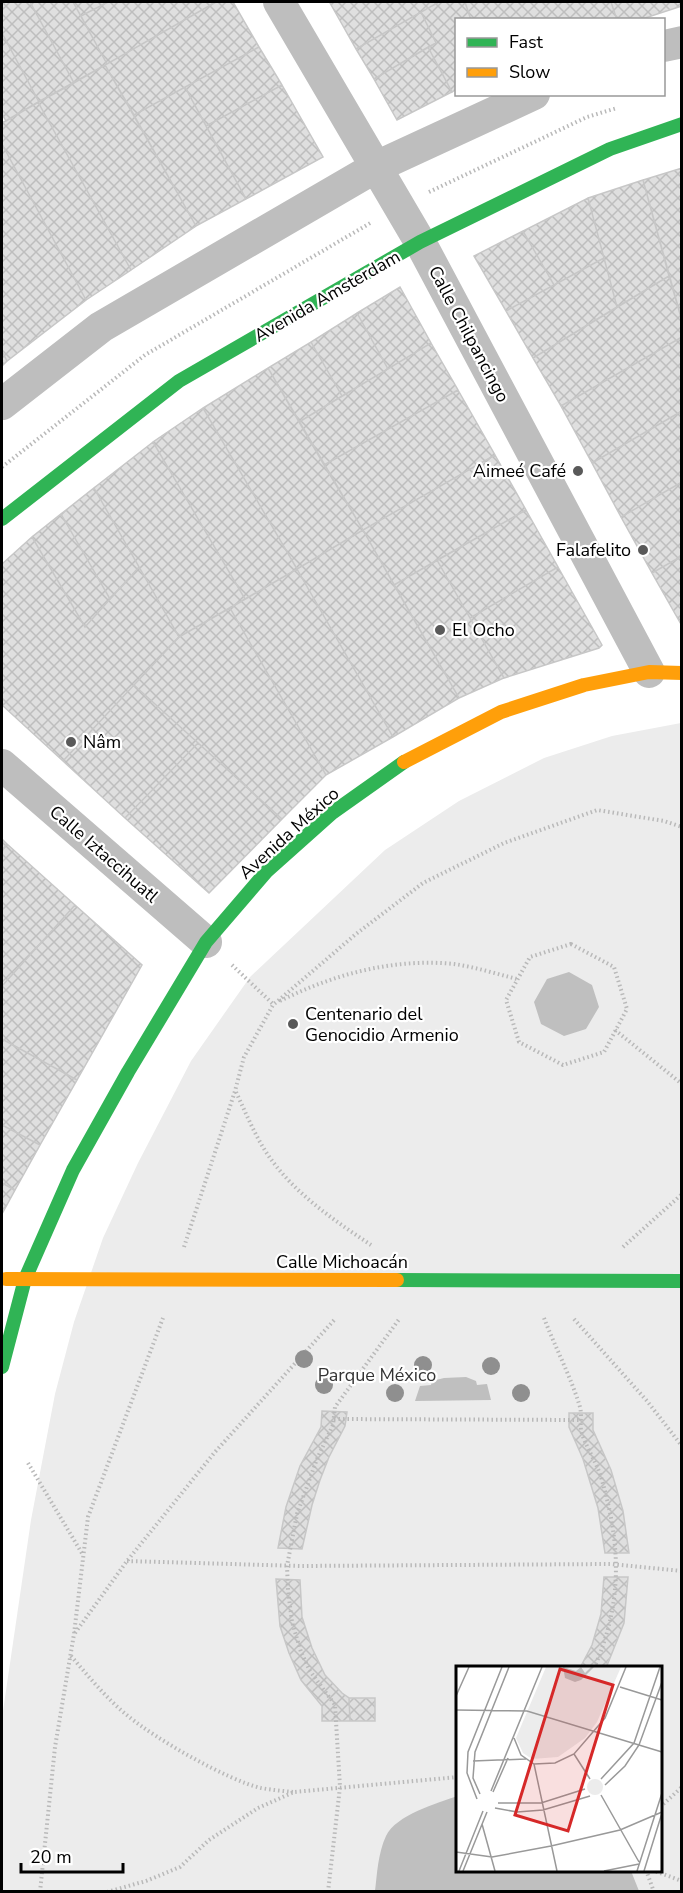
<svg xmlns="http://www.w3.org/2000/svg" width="683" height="1893" font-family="'Nunito Sans',sans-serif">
  <defs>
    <pattern id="building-cross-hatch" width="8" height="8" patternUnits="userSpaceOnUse" patternTransform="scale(1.5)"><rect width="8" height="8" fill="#dfdfdf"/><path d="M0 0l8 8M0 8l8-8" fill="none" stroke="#bebebe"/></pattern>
  </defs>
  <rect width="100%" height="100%" fill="#fff"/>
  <path fill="#ececec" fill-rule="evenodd" d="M 681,723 L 681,1891 L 2,1892 L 2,1718 L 31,1520 L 55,1394 L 74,1322 L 103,1238 L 138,1163 L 191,1061 L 250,977 L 385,850 L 459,801 L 544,758 L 612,736 ZM 458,1668 L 660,1668 L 660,1870 L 458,1870 Z"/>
  <path fill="#bfbfbf" d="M 569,972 L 592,985 L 599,1007 L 586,1029 L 564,1036 L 541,1024 L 534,1002 L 547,979 Z
    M 466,1377 L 476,1381 L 477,1385 L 487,1384 L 491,1400 L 415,1401 L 420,1386 L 431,1385 L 432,1381 L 444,1378 Z
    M 458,1796 L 458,1870 L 631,1871 L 639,1891 L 375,1891 C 377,1874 378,1853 386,1836 C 396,1815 437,1803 458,1796 Z"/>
  <path fill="url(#building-cross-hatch)" stroke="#c7c7c7" stroke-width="1.5" d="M 2,2 L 30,2 L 74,83 L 39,102 L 2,33 Z
    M 30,2 L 73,2 L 107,64 L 74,83 Z
    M 73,2 L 108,2 L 81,16 Z
    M 108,2 L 216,2 L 107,64 L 81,16 Z
    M 216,2 L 233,2 L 259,47 L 134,115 L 105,65 Z
    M 333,2 L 439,2 L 356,49 L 330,3 Z
    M 439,2 L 465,2 L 471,20 L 456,20 L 456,89 L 452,92 L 428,47 L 436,43 L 421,12 Z
    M 465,2 L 611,2 L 617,20 L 471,20 Z
    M 611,2 L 682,2 L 682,6 L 639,20 L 617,20 Z
    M 421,12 L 436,43 L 374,79 L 356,49 Z
    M 2,33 L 39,102 L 6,121 L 2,114 Z
    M 259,47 L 282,85 L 206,126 L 185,87 Z
    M 428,47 L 452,92 L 397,120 L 374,79 Z
    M 105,65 L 196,226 L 131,270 L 38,102 Z
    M 282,85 L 323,157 L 246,199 L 206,126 Z
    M 185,87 L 246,199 L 196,226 L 134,115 Z
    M 38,102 L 131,270 L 86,300 L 2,144 L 2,123 Z
    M 2,144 L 86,300 L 7,361 L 2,351 Z
    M 682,168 L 682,321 L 643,180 Z
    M 643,180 L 669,276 L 617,307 L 588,198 Z
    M 588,198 L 604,258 L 554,285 L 523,231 Z
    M 523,231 L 554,285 L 506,311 L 474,256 Z
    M 604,258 L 617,307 L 533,358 L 506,311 Z
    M 669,276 L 682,321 L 682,337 L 561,406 L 533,358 Z
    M 400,287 L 431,343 L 388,369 L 357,313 Z
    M 357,313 L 388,369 L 342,396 L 311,342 Z
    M 682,337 L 682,411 L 592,463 L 561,406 Z
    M 311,342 L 342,396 L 299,422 L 268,368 Z
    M 431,343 L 458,390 L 324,465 L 299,422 Z
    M 2,351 L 7,361 L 2,366 Z
    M 268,368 L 363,530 L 297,569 L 203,408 Z
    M 458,390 L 495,455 L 363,530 L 324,465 Z
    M 203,408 L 297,569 L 245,599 L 153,442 Z
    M 682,411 L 682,482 L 621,517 L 592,463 Z
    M 153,442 L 245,599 L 179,637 L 94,488 Z
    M 495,455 L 526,510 L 394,585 L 363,530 Z
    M 682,482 L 682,556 L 652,573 L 621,517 Z
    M 94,488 L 139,567 L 110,599 L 61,514 Z
    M 526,510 L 558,567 L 470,618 L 437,560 Z
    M 61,514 L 110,599 L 85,627 L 32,537 Z
    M 363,530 L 459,698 L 393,737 L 297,569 Z
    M 32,537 L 85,627 L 139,567 L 179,637 L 63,761 L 2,705 L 2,564 Z
    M 682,556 L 682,626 L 652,573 Z
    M 437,560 L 504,678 L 459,698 L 394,585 Z
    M 558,567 L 602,645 L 599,648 L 504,678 L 470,618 Z
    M 297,569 L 393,737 L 326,775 L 230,608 Z
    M 230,608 L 326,775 L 282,819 L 134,685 L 179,637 Z
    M 134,685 L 198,743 L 125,818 L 63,761 Z
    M 198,743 L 282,819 L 209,893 L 125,818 Z
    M 2,839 L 7,844 L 2,851 Z
    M 7,844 L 75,905 L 2,986 L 2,851 Z
    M 75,905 L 142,965 L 77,1080 L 2,1039 L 2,986 Z
    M 2,1039 L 77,1080 L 40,1145 L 2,1125 Z
    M 2,1125 L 40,1145 L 15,1190 L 2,1183 Z
    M 2,1183 L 15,1190 L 2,1214 Z
    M 322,1411 L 347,1412 L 345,1426 L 329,1457 L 320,1480 L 312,1505 L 302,1549 L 278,1548 L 286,1507 L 300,1466 L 321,1427 Z
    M 569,1413 L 593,1413 L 593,1430 L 611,1470 L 623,1511 L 629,1553 L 605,1553 L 598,1508 L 583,1459 L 569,1427 Z
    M 604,1577 L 628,1577 L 624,1623 L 606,1668 L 580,1668 L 592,1645 L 601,1614 Z
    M 276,1579 L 300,1580 L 302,1617 L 312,1648 L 325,1675 L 342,1693 L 349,1698 L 350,1721 L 322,1721 L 322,1706 L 301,1680 L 289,1653 L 280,1626 Z
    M 349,1698 L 375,1698 L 375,1721 L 350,1721 Z"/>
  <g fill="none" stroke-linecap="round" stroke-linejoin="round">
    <path stroke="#b9b9b9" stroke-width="4" stroke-dasharray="1.5 3" stroke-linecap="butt" d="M 429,192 L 587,117 L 617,108
      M 2,467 L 145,355 L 372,222
      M 571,944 L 614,967 L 627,1009 L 604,1052 L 563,1065 L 519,1042 L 506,1000 L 530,957 Z
      M 232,965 L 274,1005
      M 280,1001 C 334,974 394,958 454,964 C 475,967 497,974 517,979
      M 615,1030 L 682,1084
      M 236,1092 C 244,1109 251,1126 260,1142 C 285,1187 329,1217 371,1245
      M 184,1247 L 235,1091 L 244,1057 L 273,1005 L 356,934 L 423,883 L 504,843 L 597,810 L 664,821 L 682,827
      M 623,1247 L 682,1194
      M 544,1318 C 555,1347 571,1377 580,1407 C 582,1415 580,1423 581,1430 C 585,1446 596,1461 601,1477 C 621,1544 623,1603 594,1668
      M 574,1319 L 647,1401 L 682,1446
      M 334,1419 L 581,1420
      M 28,1463 L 83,1555
      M 127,1561 L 300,1566 L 611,1564 L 682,1571
      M 75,1633 L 127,1561 L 215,1452 L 336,1318
      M 71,1656 C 89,1677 107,1699 128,1716 C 156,1739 227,1780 261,1788 C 272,1790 283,1791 293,1792
      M 660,1807 L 682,1787
      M 646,1870 L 654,1892
      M 652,1870 L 682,1881
      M 40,1892 L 55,1747 L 74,1634 L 88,1517 L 163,1318
      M 107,1892 L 146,1881 L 180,1867 L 209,1840 L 258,1808 L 294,1792 L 458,1777
      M 328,1892 L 340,1787 L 335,1705 L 310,1671 L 301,1652 L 292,1622 L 288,1590 L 287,1566 L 297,1514 L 317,1459 L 333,1425 L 335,1407 L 400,1318"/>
    <path stroke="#bebebe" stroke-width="32" d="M 279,2 L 420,242 L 649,672
      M 664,46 L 682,42
      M 2,404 L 101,327 L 376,167 L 534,94
      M 2,765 L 206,942"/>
    <path stroke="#30b455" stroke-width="14" d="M 2,519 L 179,381 L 420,242 L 610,149 L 682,124
      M 397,1280 L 682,1281
      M 2,1367 L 25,1279 L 73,1170 L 128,1072 L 206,942 L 267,871 L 332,813 L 404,762"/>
    <path stroke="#ff9f0a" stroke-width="14" d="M 404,762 L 501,712 L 584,685 L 649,672 L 682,673
      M 6,1279 L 397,1280"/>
  </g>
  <g fill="#8f8f8f">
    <circle cx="304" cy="1359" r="9"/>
    <circle cx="423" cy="1365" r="9"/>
    <circle cx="491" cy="1366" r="9"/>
    <circle cx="324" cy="1385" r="9"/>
    <circle cx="395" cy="1393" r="9"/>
    <circle cx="521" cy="1393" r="9"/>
  </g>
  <g fill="#595959" stroke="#fff" stroke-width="2">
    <circle cx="578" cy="471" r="6"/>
    <circle cx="643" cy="550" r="6"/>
    <circle cx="440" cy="630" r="6"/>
    <circle cx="71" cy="742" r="6"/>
    <circle cx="293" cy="1024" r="6"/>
  </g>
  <g text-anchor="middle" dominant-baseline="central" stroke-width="4.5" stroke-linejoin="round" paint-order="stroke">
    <g font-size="18" fill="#000" stroke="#fff">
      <text transform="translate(327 296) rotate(-30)">Avenida Amsterdam</text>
      <text transform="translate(469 334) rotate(62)">Calle Chilpancingo</text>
      <text transform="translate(289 833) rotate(-42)">Avenida México</text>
      <text transform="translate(104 854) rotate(41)">Calle Iztaccihuatl</text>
      <text x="342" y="1262">Calle Michoacán</text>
    </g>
    <g font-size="18" fill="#000" stroke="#fff" text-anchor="start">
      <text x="566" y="471" text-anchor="end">Aimeé Café</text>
      <text x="631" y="550" text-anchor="end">Falafelito</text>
      <text x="452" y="630">El Ocho</text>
      <text x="83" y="742">Nâm</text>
      <text x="305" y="1014">Centenario del<tspan x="305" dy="21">Genocidio Armenio</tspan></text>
    </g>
    <g font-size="18" fill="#333" stroke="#fff">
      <text x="377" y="1375">Parque México</text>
    </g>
  </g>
  <g transform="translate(456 1666)">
    <rect width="206" height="206" fill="#fff"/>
    <path d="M 90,1 L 165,1 L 141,56 L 129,72 L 102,91 L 76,93 L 67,87 L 60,72 ZM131 121a8 8 0 1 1 16 0a8 8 0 1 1-16 0Z" fill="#ececec"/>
    <path d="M 107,1 L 120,5 L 125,1 L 129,7 L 135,1 L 138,1 L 125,14 L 119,16 L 109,12 Z" fill="#bfbfbf"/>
    <path fill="none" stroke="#999" stroke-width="1.5" d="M 164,21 L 206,34M 0,30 L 13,1M 0,44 L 71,45 L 206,86M 58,72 L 65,89 L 78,98 L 99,97 L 118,88 L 149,52 L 170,1M 118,88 L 134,113M 17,95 L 70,93M 78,98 L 101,205M 145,113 L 178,77 L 204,1M 149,119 L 169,100 L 183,79 L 206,16M 35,125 L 86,1M 37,126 L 52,92M 24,128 L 17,112 L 19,86 L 53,1M 145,129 L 183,196M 21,133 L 11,107 L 12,86 L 46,1M 42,137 L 85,137 L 129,123M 39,142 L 61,146 L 87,144 L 134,130M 26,158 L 39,205M 0,186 L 36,191 L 95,180 L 164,164 L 206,146M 3,205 L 27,145M 7,205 L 31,146M 148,205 L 183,198M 181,205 L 206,127M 188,205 L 206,147"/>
    <path fill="#d62828" fill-opacity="0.15" stroke="#d62828" stroke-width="3" d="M 104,3 L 157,19 L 112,165 L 59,149 Z"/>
    <rect width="206" height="206" fill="none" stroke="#000" stroke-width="3"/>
  </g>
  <rect width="683" height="1893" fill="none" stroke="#000000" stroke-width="6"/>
  <rect x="455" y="18" width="210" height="78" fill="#ffffff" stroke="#999999" stroke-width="1.5"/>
  <rect x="467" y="38" width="30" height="9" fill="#30b455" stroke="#999999" stroke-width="1.5"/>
  <text x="509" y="48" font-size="18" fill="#000000">Fast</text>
  <rect x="467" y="68" width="30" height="9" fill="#ff9f0a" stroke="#999999" stroke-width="1.5"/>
  <text x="509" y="78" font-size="18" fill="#000000">Slow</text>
  <path d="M21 1863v9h102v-9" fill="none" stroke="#000000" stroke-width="3"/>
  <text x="30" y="1863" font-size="18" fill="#000000" stroke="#ffffff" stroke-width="4.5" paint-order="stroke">20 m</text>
</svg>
